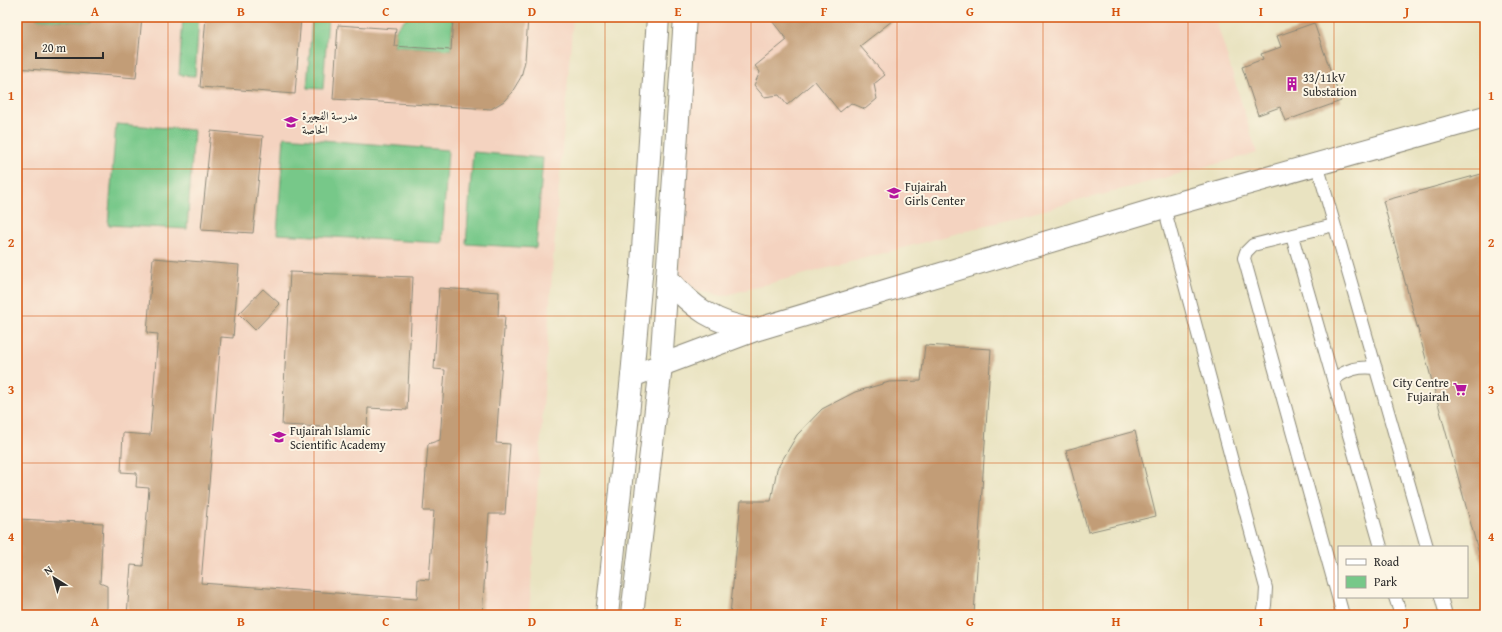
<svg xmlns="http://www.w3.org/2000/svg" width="1502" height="632" font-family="'Gentium Book Plus',Amiri,serif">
  <rect width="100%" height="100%" fill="#fcf5e5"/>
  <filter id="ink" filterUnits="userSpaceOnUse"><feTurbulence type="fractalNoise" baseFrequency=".025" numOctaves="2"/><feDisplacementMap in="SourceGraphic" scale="8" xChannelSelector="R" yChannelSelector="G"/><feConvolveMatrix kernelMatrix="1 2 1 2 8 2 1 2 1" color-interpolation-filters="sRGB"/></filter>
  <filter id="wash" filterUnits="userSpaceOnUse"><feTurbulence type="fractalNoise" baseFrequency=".012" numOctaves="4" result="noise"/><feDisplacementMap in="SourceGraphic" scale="16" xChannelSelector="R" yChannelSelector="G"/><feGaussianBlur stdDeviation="0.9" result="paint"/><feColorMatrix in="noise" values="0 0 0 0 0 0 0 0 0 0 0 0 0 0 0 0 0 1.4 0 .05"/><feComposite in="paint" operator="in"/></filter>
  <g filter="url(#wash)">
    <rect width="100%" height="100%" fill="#e9e3c1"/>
    <path fill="#f4d3c0" d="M 17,17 L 573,17 L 553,260 L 529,615 L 17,615 Z
      M 695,17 L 1215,17 L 1257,153 L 723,296 L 696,290 L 678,275 Z"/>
    <path fill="#77c889" stroke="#517a5a" d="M 36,17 L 91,17 L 91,23 L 36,19 Z
      M 183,17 L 199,17 L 195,76 L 179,75 Z
      M 312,17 L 328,17 L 323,89 L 307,88 Z
      M 407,17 L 453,17 L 451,50 L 394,46 L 396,29 Z
      M 116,124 L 194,130 L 187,229 L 108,225 Z
      M 284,137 L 448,150 L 442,243 L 277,234 Z
      M 473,152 L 543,158 L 536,248 L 466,244 Z"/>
    <g id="blocks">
      <path fill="#c29d77" d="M 17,17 L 36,17 L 36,19 L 91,23 L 91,17 L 142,17 L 136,78 L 17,68 Z
        M 206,17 L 301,17 L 295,94 L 200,87 Z
        M 453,17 L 528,17 L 525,61 L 521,77 L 512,92 L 504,101 L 491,109 L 333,99 L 338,25 L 396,29 L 394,46 L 451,50 Z
        M 769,17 L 897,17 L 860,46 L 885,75 L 874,84 L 877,99 L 865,109 L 851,103 L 840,112 L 815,81 L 787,105 L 779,95 L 764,97 L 754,85 L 760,72 L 755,66 L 787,40 Z
        M 1314,23 L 1341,101 L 1285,121 L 1280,107 L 1258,115 L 1242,67 L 1263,59 L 1261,54 L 1281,47 L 1277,36 Z
        M 211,131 L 263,136 L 253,233 L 201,230 Z
        M 1485,173 L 1485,576 L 1383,201 Z
        M 153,258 L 239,265 L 233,338 L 221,337 L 201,583 L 417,599 L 418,579 L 429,580 L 434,511 L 423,511 L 428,444 L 440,440 L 445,370 L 434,369 L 439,288 L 499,292 L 498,316 L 505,316 L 496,443 L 510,444 L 505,514 L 489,514 L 482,615 L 127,615 L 131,565 L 143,566 L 149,488 L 136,487 L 137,473 L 121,472 L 123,433 L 150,435 L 158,334 L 147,333 Z
        M 290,272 L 413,277 L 407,410 L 368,408 L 367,429 L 282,425 Z
        M 263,289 L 280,304 L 255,330 L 239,314 Z
        M 925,345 L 991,349 L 974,615 L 730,615 L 741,501 L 771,501 L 777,469 L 797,435 L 822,409 L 855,392 L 889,382 L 921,381 Z
        M 1135,431 L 1156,516 L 1088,532 L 1066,450 Z
        M 17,519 L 103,523 L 100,583 L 107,586 L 107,613 L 104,615 L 17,615 Z"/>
    </g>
  </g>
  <g filter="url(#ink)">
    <use href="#blocks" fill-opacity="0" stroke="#8a8776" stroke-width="1"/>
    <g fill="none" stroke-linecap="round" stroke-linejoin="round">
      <defs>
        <path id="service" d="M 1317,164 L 1427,547
          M 1164,207 L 1266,588 L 1265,605 L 1263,615
          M 1334,225 L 1253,245 L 1246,252 L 1244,258 L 1343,615
          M 1292,236 L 1381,547
          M 1333,380 C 1347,369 1359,366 1376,368
          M 1395,597 L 1401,615
          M 1441,597 L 1446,615"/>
        <path id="tertiary" d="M 667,278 C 692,308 716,324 755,330
          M 632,376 L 755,330 L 1164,207 L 1485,117"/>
        <path id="primary" d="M 607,615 L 632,376 L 642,265 L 658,17
          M 632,615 L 661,366 L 685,17"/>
      </defs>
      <use href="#service" stroke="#8a8776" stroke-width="14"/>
      <use href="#tertiary" stroke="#8a8776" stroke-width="24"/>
      <use href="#primary" stroke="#8a8776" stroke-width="24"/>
      <use href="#service" stroke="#fff" stroke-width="12"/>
      <use href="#tertiary" stroke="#fff" stroke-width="22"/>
      <use href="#primary" stroke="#fff" stroke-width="22"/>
    </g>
  </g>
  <path fill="none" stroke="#d5540f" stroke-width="1" stroke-opacity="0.55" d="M 168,17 L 168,615M 314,17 L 314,615M 459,17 L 459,615M 605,17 L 605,615M 751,17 L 751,615M 897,17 L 897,615M 1043,17 L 1043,615M 1188,17 L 1188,615M 1334,17 L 1334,615M 17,169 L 1485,169M 17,316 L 1485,316M 17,463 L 1485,463"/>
  <defs>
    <symbol id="building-bare" viewBox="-9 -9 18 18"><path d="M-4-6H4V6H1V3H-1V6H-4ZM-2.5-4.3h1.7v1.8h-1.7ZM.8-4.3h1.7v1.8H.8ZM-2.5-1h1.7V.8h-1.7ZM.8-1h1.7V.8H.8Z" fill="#b5179e" stroke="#fcf5e5" stroke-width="2.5" paint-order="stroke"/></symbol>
    <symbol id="school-bare" viewBox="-9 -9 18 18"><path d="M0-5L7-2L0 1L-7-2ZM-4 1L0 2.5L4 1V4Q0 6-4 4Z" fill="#b5179e" stroke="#fcf5e5" stroke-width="2.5" paint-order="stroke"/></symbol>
    <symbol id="supermarket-bare" viewBox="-9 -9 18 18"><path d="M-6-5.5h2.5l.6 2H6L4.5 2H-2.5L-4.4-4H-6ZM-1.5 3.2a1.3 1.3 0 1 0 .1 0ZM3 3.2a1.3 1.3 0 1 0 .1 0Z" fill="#b5179e" stroke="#fcf5e5" stroke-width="2.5" paint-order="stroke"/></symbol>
  </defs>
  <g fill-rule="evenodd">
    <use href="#building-bare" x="1282" y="74" width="20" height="20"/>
    <use href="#school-bare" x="281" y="112" width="20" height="20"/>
    <use href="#school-bare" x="884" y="183" width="20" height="20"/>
    <use href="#supermarket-bare" x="1450" y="379" width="20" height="20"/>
    <use href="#school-bare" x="269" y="427" width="20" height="20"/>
  </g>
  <g text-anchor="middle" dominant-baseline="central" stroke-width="4" stroke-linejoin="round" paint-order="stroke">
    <g font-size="12" fill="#2b2b2b" stroke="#fcf5e5" text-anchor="start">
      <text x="1303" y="77">33/11kV<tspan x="1303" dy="14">Substation</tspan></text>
      <text x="302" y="115">مدرسة الفجيرة<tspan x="302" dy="14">الخاصة</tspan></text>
      <text x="905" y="186">Fujairah<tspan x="905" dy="14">Girls Center</tspan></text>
      <text x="1449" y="382" text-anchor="end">City Centre<tspan x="1449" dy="14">Fujairah</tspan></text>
      <text x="290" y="430">Fujairah Islamic<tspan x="290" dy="14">Scientific Academy</tspan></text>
    </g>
  </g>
  <rect width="1502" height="632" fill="none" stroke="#fcf5e5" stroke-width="44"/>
  <rect x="1338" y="546" width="130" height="52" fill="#fcf5e5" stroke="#a8a49b"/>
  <rect x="1346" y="559" width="20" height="6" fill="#ffffff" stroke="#a8a49b"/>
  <text x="1374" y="566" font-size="12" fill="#2b2b2b">Road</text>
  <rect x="1346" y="576" width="20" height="12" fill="#77c889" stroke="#a8a49b"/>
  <text x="1374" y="586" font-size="12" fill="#2b2b2b">Park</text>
  <g transform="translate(54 578) rotate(323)" stroke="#fcf5e5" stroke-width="3" paint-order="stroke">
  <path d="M0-3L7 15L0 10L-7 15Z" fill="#2b2b2b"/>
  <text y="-6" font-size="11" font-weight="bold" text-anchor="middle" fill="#2b2b2b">N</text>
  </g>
  <path d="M36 52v6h67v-6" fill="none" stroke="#2b2b2b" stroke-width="2"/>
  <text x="42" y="52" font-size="12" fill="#2b2b2b" stroke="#fcf5e5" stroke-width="3" paint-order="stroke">20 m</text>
  <rect x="22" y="22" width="1458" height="588" fill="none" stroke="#d5540f" stroke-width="1.5"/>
  <g font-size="13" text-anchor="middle" font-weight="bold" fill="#d5540f">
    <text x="95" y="16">A</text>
    <text x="241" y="16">B</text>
    <text x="386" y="16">C</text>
    <text x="532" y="16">D</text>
    <text x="678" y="16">E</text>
    <text x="824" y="16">F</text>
    <text x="970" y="16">G</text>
    <text x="1116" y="16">H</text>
    <text x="1261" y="16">I</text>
    <text x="1407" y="16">J</text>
    <text x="11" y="100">1</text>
    <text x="1491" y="100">1</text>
    <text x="11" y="247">2</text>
    <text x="1491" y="247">2</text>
    <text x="11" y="394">3</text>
    <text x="1491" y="394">3</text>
    <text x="11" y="541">4</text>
    <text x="1491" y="541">4</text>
    <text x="95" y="626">A</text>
    <text x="241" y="626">B</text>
    <text x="386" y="626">C</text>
    <text x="532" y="626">D</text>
    <text x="678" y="626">E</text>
    <text x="824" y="626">F</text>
    <text x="970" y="626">G</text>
    <text x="1116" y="626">H</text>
    <text x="1261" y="626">I</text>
    <text x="1407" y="626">J</text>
  </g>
</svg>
